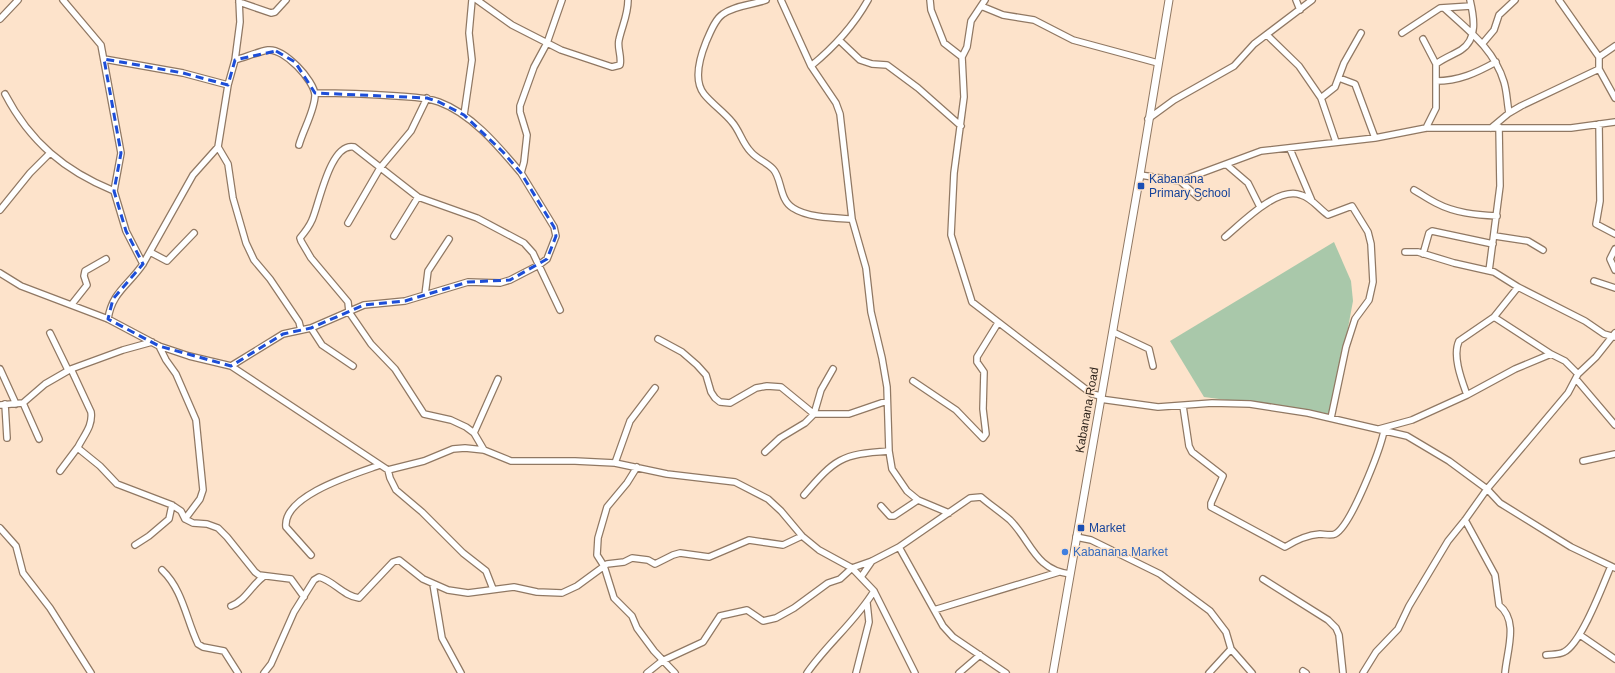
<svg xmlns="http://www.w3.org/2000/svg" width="1615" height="673" font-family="Arial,sans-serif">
  <rect width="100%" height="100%" fill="#fde3cb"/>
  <path fill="#a9c8aa" d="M 1334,242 L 1351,281 L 1353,301 L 1332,414 L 1204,397 L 1170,341 Z"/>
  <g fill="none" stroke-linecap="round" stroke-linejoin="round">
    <defs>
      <path id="street" d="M 63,0 L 101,45 L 121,153 L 114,191 L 126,231 L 143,264
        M 477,0 L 512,25 L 561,50 L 612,67 L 620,65 C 622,56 617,48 619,40 C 622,26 628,15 628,0
        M 766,0 C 753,5 735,5 723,14 C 715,19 710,33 706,42 C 700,57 693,80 704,94 C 712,104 724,112 732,122 C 740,131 742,143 751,152 C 757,159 766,162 773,169 C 782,178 779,200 793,208 C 808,218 835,218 852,219
        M 781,0 L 811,66 L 836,103 L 840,114 L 852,219 L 866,268 L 871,312 L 882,358 L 887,387 L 889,451 L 892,469 L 907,491 L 918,500 L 949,513
        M 930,0 L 931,10 L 944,43 L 962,57 L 964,97 L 954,173 L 951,235 L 972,302 L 1092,394 L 1101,396
        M 1296,0 L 1300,10
        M 1559,0 L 1599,57
        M 239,2 L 271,13 L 275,12 L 286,0
        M 981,6 L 1003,15 L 1034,20 L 1073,40 L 1158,63
        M 1444,8 C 1468,30 1494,49 1504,82 C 1507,92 1507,102 1509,113
        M 0,19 L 18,0
        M 1402,33 L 1440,8 L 1471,6
        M 1267,35 L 1299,66 L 1321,98 L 1336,142
        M 1423,39 L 1436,64 L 1436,108 L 1426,128
        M 839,40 L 860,60 L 872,64 L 887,65 L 918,88 L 961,126
        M 1483,43 L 1494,30 L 1499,15 L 1515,0
        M 1615,46 L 1599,57 L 1599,69 L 1615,98
        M 962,57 L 967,47 L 971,21 L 985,0
        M 104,59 L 183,73 L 228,85
        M 235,60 C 246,57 257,52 268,50 C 284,48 314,80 315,95 C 315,110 303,130 299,145
        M 1436,64 C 1444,58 1453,55 1461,50 C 1478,39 1474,17 1470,0
        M 811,66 C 833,48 854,25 868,0
        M 1339,78 L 1355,84 L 1375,138
        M 1436,81 C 1459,81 1476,73 1496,62
        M 315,93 C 342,93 369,94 397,96 C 411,97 426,97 439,102 C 472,114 499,147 521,173
        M 5,94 C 30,142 65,171 114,191
        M 1321,98 L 1335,87 L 1344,63 L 1361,33
        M 464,115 L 472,60 L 469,33 L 472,0
        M 1148,119 L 1174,100 L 1234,66 L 1254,44 L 1312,0
        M 1599,124 L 1600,201 L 1596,224 L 1615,234
        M 1491,128 L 1509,113 L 1521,106 L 1599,69
        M 218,147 L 228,164 L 233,198 L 246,243 L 254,260 L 270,279 L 299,322 L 301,330
        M 1290,149 L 1312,201
        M 1224,165 L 1227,165 L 1248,183 L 1260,207
        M 1140,175 L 1180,181 L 1261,151 L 1375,138 L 1426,128 L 1571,128 L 1615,122
        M 1180,181 L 1198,197
        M 1414,190 C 1421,194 1428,199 1436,203 C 1455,213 1476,215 1497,216
        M 0,210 L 30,173 L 50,153
        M 348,223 L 380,168 L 411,131 L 427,98
        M 394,236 L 418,197
        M 1495,236 L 1528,241 L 1543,250
        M 1225,237 C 1242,223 1277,186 1301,195 C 1312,198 1318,208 1328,215 L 1352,206 L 1368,232 L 1371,244 L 1373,282 L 1369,300 L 1355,319 L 1346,347 L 1331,418
        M 1615,249 L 1610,259 L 1615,270
        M 150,252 L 167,261 L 194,233
        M 1423,254 L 1429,233 L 1432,231 L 1493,244
        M 1489,271 L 1500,186 L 1499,127
        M 0,273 L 21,286 L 108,319 L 159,346 L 189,356 L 231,366 L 388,470 L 424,461 L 453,449 L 465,448 L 484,450 L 511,461 L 575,461 L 615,463 L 667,474 L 735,482 L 768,499 L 781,511 L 802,536 L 819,550 L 852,568 L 874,591 L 915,673
        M 1594,281 L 1615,288
        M 1518,287 L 1585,321 L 1604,334 L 1615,337
        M 425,295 L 428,271 L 449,239
        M 72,304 L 87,285 L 84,276 L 85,271 L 106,259
        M 1494,317 L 1551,354
        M 108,319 C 112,292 129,285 143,264 L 193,175 L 218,147 L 228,85 L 235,60 L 240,22 L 239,0
        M 311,328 L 322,345 L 353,366
        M 1113,332 L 1149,349 L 1153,366
        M 50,333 L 68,370
        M 658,339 L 682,352 L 697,365 L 706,375 L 711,392 L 715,398 L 720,402 L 730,403 L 756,388 L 767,386 L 781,387 L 814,414 L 849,414 L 887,401
        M 159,346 L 166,360 L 176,374 L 196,420 L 203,490 L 200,499 L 185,519
        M 231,366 L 283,334 L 311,328 L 364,305 L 405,301 L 468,282 L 500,283 L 510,280 L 539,265 L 547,259 L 556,236 L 554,227 L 521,173 L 524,162 L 527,135 L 520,112 L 520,106 L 534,67 L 547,43 L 562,0
        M 0,369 L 16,404
        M 71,369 L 91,412 C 93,426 84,435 78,447 L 79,449 L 100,466 L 117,484 L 172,505 L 181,511 L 185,519 L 193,523 L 207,524 L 218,528 L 227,537 L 255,572 L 259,575 L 291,579 L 304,597
        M 1576,379 L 1615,425
        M 913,381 L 956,410 L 983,438 L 986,434 L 983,409 L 984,372 L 977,362 L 977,357 L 998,323
        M 1467,395 L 1515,369 L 1551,354 L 1565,361 L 1578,374
        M 1100,399 L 1158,407 L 1212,403 L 1250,404 L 1308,413 L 1407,436 L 1449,461 L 1487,489 L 1500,503 L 1571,547 L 1615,568
        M 23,403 L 39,439
        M 5,404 L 7,438
        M 0,405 L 23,403 L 45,384 L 71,369 L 123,350 L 152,342
        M 1183,406 L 1189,446 L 1192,452 L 1223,476 L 1211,503 L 1211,507 L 1285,547 C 1296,540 1307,535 1320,534 C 1324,534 1331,536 1335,534 C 1351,526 1380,450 1384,431
        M 1379,429 L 1412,420 L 1467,395 C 1462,381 1452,356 1459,341 L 1494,317 L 1518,287 L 1494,272 L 1454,263 L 1418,252 L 1405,252
        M 474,433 L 498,379
        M 484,450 L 474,433 L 466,427 L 451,420 L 424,414 L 395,369 L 371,344 L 349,312 L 348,302 L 311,258 L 301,241 L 300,238 C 305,232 309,227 312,220 C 319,205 330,142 354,147 L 418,197 L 477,218 L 524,243 L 533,253 L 560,310
        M 765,452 L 780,438 L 805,423 L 814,414 L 821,390 L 833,369
        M 1583,461 L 1615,454
        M 615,463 L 630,421 L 655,388
        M 637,467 L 627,483 L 607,507 L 598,538 L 597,555 L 604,566 L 614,598 L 632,616 L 637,628 L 654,651 L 675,673
        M 388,470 L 390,478 L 396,490 L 422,512 L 463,553 L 486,571 L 493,589
        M 60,471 L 78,447
        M 804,495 C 835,459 841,454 889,451
        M 881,506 L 890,516 L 894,516 L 918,500
        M 1465,520 L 1495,575 L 1499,605 C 1519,621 1507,650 1505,673
        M 0,528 L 16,546 L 23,573 L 50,608 L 91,673
        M 1076,537 L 1091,540 L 1160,574 L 1210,611 L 1226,632 L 1231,649 L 1252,673
        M 135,545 L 149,536 L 169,519 L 172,505
        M 899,547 L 943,626 L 953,637 L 1006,673
        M 311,555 L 286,527 C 282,495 358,473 380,465
        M 162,570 C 183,590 186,619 198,644 L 203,647 L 224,651 L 238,673
        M 861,577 L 872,561
        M 1263,579 L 1328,620 L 1336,628 L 1339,635 L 1343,673
        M 433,584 L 442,638 L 461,673
        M 231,606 C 245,601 251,586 263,577
        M 934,610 L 1059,572
        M 1580,635 L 1615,659
        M 1546,655 C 1551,654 1559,655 1564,652 C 1581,644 1603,585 1611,566
        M 1303,671 L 1306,673
        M 264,673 L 271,664 L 294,612 L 314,580 L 319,577 C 334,581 343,596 359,598 L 393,562 L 399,560 L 423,579 L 448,590 L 468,593 L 514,587 L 537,592 L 562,593 L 577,586 L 607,564 L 624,562 L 632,558 L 648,560 L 655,564 L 673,555 L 680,553 L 709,557 L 749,540 L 783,545 L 802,536
        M 647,673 L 662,661 L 703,642 L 720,616 L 747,610 L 763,621 L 776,618 L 794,608 L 828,583 L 840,579 L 852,568 L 872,561 L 899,547 L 970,498 L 981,497 C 990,505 1001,512 1010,520 C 1031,541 1035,570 1070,574
        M 807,673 C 827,644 856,621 874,591
        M 856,673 L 869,622 L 867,603
        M 959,673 L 980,655
        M 1209,673 L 1231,649
        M 1363,673 L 1376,652 L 1398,629 L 1409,606 L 1448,541 L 1465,520 L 1487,489 L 1568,393 L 1578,374 L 1596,357 L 1615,333"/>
      <path id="secondary" d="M 1053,673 L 1140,175 L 1169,0"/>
    </defs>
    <use href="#street" stroke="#907863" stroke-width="8"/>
    <use href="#secondary" stroke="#907863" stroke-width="9"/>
    <use href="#street" stroke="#fff" stroke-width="5.5"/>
    <use href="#secondary" stroke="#fff" stroke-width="7"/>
  </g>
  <path fill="none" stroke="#1d4ed8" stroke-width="3" stroke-dasharray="8 5" stroke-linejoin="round" d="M 276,51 L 295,62 L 315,93 L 427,98 L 439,102 L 464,115 L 503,152 L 521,173 L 554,227 L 556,236 L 547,259 L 510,280 L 468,282 L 405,301 L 364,305 L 311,328 L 283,334 L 231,366 L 159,346 L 108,319 L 113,299 L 143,264 L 126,231 L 114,191 L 121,153 L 104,59 L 183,73 L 228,85 L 235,60 Z"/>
  <g fill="#1a4fb4" stroke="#fde3cb" stroke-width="1.5">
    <rect x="1137" y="182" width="8" height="8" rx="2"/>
    <rect x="1077" y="524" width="8" height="8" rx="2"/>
  </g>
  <circle fill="#3f7fe0" stroke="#fde3cb" stroke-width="1.5" cx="1065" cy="552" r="4"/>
  <g text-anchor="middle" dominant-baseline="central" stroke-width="3" stroke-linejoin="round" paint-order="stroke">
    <g font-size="12" fill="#164399" stroke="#fde3cb" text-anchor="start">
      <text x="1149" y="179">Kabanana<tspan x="1149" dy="14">Primary School</tspan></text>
      <text x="1089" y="528">Market</text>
    </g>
    <g font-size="12" fill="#291f17" stroke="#fde3cb">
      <text transform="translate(1087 410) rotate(-80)">Kabanana Road</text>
    </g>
    <g font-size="12" fill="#366cbe" stroke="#fde3cb" text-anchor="start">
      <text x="1073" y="552">Kabanana Market</text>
    </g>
  </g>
</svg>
